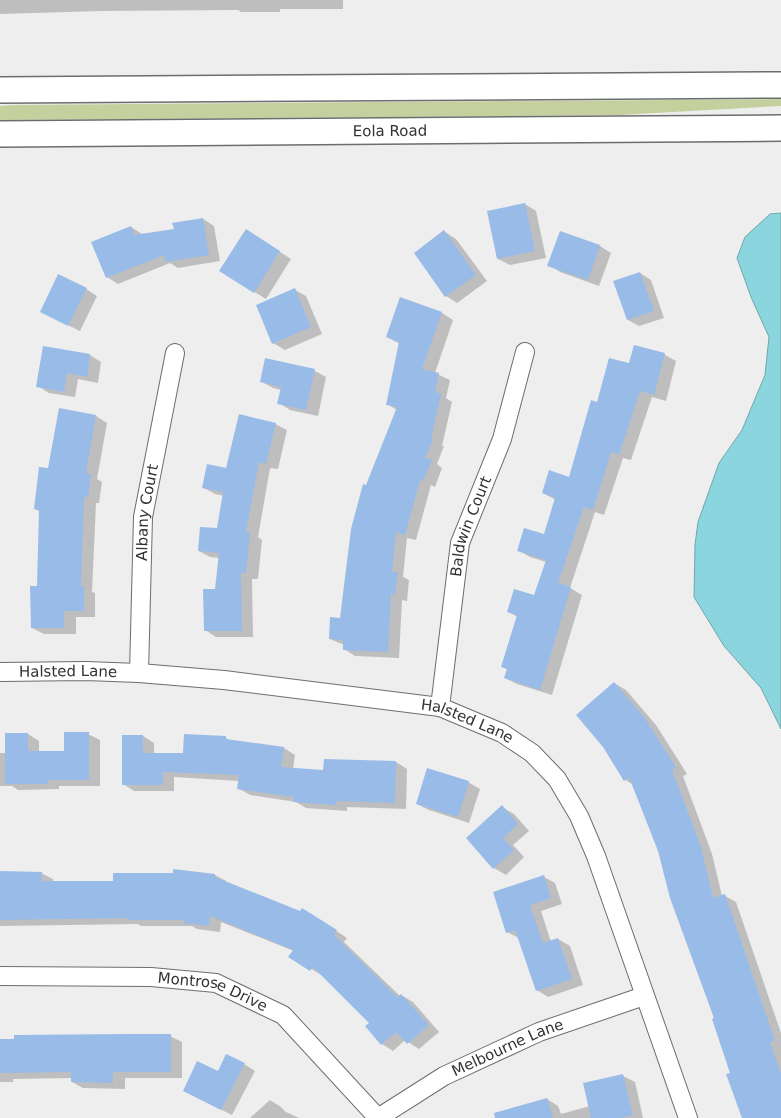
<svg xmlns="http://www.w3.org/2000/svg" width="781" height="1118" font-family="'DejaVu Sans',sans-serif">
  <rect width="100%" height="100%" fill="#eeeeef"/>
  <path fill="#c4d19e" d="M 781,99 L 781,106 L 619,115 L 0,120 L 0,106 L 11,105 Z"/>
  <path fill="#8bd6de" stroke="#70a5ab" d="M 781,213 L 781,729 L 761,688 L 724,646 L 694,597 L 695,545 L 698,522 L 719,463 L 742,430 L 765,375 L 769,337 L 751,297 L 737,258 L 745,237 L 770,214 Z"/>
  <path fill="#0003" d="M 0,0 L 343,0 L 343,9 L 280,9 L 280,12 L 241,12 L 238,10 L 101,11 L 0,14 Z
    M 525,204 L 536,211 L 546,258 L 510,265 L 498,259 Z
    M 203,219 L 214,226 L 220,261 L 178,268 L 170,263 L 118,284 L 107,277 L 131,227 L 142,234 L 175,230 Z
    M 445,232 L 456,239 L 487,281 L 457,303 L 446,296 Z
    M 560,232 L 600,246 L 611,253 L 599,286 L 560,272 L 549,265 Z
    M 257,237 L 291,259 L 266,299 L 221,271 Z
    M 640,273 L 651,280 L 664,318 L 639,326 L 628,320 Z
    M 86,289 L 97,296 L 80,331 L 53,318 Z
    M 295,290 L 306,296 L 322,334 L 285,350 L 273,343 Z
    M 401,299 L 442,313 L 453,320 L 435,373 L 450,380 L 446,398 L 452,402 L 442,446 L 444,446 L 437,464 L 442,468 L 435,487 L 431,485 L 416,540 L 407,538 L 403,577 L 409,580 L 407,601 L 402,600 L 399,658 L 355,656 L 344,649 L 344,645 L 330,639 L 342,619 L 367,486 L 397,410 L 387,404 L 400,344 L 387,337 Z
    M 44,347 L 90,355 L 101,362 L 98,383 L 78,379 L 75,397 L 49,393 L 38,386 Z
    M 634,347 L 665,355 L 676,361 L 666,401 L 652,397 L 631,460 L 623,458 L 604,515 L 595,512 L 570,588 L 582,595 L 552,695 L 517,684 L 505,678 L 508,670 L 502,666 L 518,617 L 508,612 L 535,597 L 546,562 L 530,557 L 518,550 L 545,536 L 556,500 L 543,493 L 570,478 L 598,404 L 630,365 Z
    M 315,371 L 326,377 L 318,416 L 290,410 L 279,403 L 281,390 L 273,388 L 262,382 Z
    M 96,416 L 107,423 L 97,479 L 102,482 L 99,503 L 96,503 L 92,592 L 95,593 L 95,617 L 76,617 L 76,634 L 44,634 L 32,628 L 39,587 L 41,512 L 35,509 L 49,470 Z
    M 275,424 L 287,430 L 278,469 L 270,468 L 258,537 L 262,540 L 258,579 L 252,579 L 253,637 L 216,637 L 205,630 L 216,590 L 220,558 L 210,557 L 199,551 L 218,530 L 224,496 L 215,494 L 204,488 L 227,469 Z
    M 614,683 L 626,690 L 656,725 L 687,774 L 683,776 L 712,854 L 722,896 L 725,896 L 736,902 L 781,1033 L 781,1118 L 750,1118 L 732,1073 L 659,851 L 634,785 L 625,780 Z
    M 28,734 L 39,741 L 39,752 L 65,752 L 88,734 L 100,740 L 100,786 L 59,786 L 59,789 L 18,790 L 12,786 L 0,786 L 0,753 L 6,753 Z
    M 143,736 L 154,743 L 154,754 L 184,754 L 226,738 L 231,741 L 284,748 L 295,755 L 293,769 L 324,772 L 396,762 L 407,769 L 406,809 L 347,807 L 347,811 L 306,808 L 296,802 L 250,795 L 238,788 L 239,781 L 174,777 L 174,791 L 134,791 L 123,784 Z
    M 468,782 L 480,789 L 469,823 L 429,810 L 417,804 Z
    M 502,807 L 514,814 L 529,831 L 513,845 L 524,857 L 506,875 L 494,868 Z
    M 41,873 L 53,879 L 53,882 L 114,882 L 215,875 L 226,881 L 226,883 L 300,913 L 314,916 L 347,938 L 344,942 L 400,996 L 401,995 L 413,1002 L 439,1032 L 419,1049 L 405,1040 L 393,1051 L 382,1044 L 370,1023 L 323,976 L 290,956 L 294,951 L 221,922 L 220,932 L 197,929 L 192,926 L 141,926 L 138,924 L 0,926 L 0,885 Z
    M 544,877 L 555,883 L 562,904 L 541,911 L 551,942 L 558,939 L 570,946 L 583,985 L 548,997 L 537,990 L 519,938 L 507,932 Z
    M 170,1036 L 182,1042 L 182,1078 L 125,1078 L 125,1089 L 83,1088 L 72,1082 L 72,1078 L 13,1079 L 13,1082 L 0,1082 L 0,1040 Z
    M 244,1064 L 255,1071 L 232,1115 L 196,1097 L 218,1073 Z
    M 623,1076 L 635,1082 L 643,1118 L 498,1118 L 547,1099 L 558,1106 L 561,1114 L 590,1106 Z
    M 270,1100 L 281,1107 L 286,1112 L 299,1118 L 250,1118 Z"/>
  <path fill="#98bbe8" d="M 525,203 L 535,251 L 497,259 L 487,211 Z
    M 203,218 L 209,255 L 165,262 L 164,255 L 106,278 L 91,242 L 131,226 L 134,235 L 174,229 L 172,223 Z
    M 246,229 L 280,251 L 254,293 L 219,271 Z
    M 444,230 L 476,275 L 445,297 L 414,253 Z
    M 560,231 L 600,245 L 588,280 L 547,266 Z
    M 640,272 L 654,311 L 627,320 L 613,281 Z
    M 58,274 L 87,288 L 68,326 L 40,312 Z
    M 295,288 L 311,327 L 272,344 L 256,305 Z
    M 400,297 L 442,312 L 422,369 L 439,373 L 435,392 L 441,394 L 431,438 L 433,439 L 425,458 L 432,460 L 423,481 L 420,480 L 405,535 L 396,532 L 392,572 L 398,572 L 395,595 L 391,594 L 388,652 L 343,650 L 343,640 L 329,639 L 330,617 L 340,618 L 351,529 L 363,484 L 366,485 L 397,407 L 386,405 L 399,342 L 386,337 Z
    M 634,345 L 665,353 L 654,395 L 640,391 L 619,455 L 611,452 L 593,510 L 584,507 L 558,583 L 571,587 L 540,690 L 504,678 L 507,669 L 501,667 L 517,615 L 507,612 L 514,589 L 534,595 L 546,560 L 517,551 L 524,528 L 544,534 L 555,498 L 542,493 L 549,470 L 569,477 L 591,400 L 597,402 L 609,358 L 629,363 Z
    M 43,346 L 90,354 L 87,377 L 67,373 L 64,392 L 36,387 Z
    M 265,358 L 315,369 L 306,410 L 277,404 L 281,387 L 260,382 Z
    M 59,408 L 96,415 L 86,473 L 91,474 L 88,497 L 84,497 L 81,586 L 84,586 L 84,611 L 64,611 L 64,628 L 31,628 L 30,586 L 37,586 L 39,510 L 34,509 L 39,467 L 48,468 Z
    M 239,414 L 276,423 L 266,464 L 259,462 L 246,531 L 250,532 L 246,573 L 241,573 L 242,631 L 204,631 L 203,589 L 215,589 L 219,553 L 198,551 L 200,527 L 217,528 L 223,492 L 202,488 L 207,464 L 226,468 Z
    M 614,682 L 644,717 L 676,767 L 672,770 L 701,847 L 713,898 L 725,894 L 775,1041 L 770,1042 L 781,1074 L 781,1118 L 742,1118 L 726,1074 L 730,1073 L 712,1019 L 714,1018 L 670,898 L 658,851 L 629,777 L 624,781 L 603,747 L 576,715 Z
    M 64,732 L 89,732 L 89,780 L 48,780 L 48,784 L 5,784 L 5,733 L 28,733 L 28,751 L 64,751 Z
    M 184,734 L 226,736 L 226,739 L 284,747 L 281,767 L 323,770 L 324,759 L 396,761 L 395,803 L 336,801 L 336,805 L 293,802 L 294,797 L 237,789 L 239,775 L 163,772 L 163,785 L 122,785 L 122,735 L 143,735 L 143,753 L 183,753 Z
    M 427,768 L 469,781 L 458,817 L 416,804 Z
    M 502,805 L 518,824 L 503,838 L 514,850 L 493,869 L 466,838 Z
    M 173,869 L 215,874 L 215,877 L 300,911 L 302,908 L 337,930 L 334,935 L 397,997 L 401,994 L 429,1025 L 407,1044 L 396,1032 L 381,1045 L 365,1026 L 369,1023 L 313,967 L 310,971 L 288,957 L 293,950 L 210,916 L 209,926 L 184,923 L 184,920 L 129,920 L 129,918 L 0,920 L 0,871 L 42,872 L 41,881 L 113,881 L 113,873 L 173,873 Z
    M 544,875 L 551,898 L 530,905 L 543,943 L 558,938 L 572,979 L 536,991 L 515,930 L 506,933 L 493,892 Z
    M 127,1034 L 171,1034 L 171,1072 L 113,1072 L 113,1083 L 71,1082 L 71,1072 L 0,1073 L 0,1039 L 14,1039 L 14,1035 Z
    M 226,1054 L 245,1063 L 221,1110 L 183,1091 L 197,1061 L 218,1071 Z
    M 623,1074 L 633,1115 L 621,1118 L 591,1118 L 583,1083 Z
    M 547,1098 L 553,1118 L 495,1118 L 494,1113 Z"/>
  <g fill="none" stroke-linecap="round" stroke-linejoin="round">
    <defs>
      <g id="street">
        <path id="s1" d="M 0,672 L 86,671 L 139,673 L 224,680 L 440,707 L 502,733 L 532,753 L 557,779 L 579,816 L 596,856 L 688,1118"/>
        <path id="s2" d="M 139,673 L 143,517 L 175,353"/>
        <path id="s3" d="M 440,707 L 460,543 L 502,439 L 525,352"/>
        <path id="s4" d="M 0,976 L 151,977 L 216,983 L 283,1015 L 378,1118"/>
        <path id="s5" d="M 378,1118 L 444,1076 L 539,1032 L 644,996"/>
      </g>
      <g id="secondary">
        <path d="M 0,90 L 781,85"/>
        <path id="s6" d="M 0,134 L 781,128"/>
      </g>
    </defs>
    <use href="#street" stroke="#6d6d6e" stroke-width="20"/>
    <use href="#secondary" stroke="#6d6d6e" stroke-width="28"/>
    <use href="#street" stroke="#fff" stroke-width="18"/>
    <use href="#secondary" stroke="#fff" stroke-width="25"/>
  </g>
  <g text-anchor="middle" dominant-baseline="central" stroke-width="4" stroke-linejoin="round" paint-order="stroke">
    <g font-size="15" fill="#323233" stroke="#fff">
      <text stroke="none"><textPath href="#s6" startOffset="390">Eola Road</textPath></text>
      <text stroke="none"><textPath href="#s2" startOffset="161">Albany Court</textPath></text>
      <text stroke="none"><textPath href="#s3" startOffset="184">Baldwin Court</textPath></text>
      <text stroke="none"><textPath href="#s1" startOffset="68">Halsted Lane</textPath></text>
      <text stroke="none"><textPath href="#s1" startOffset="472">Halsted Lane</textPath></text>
      <text stroke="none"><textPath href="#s4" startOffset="215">Montrose Drive</textPath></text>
      <text stroke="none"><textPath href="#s5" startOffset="148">Melbourne Lane</textPath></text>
    </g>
  </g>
</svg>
